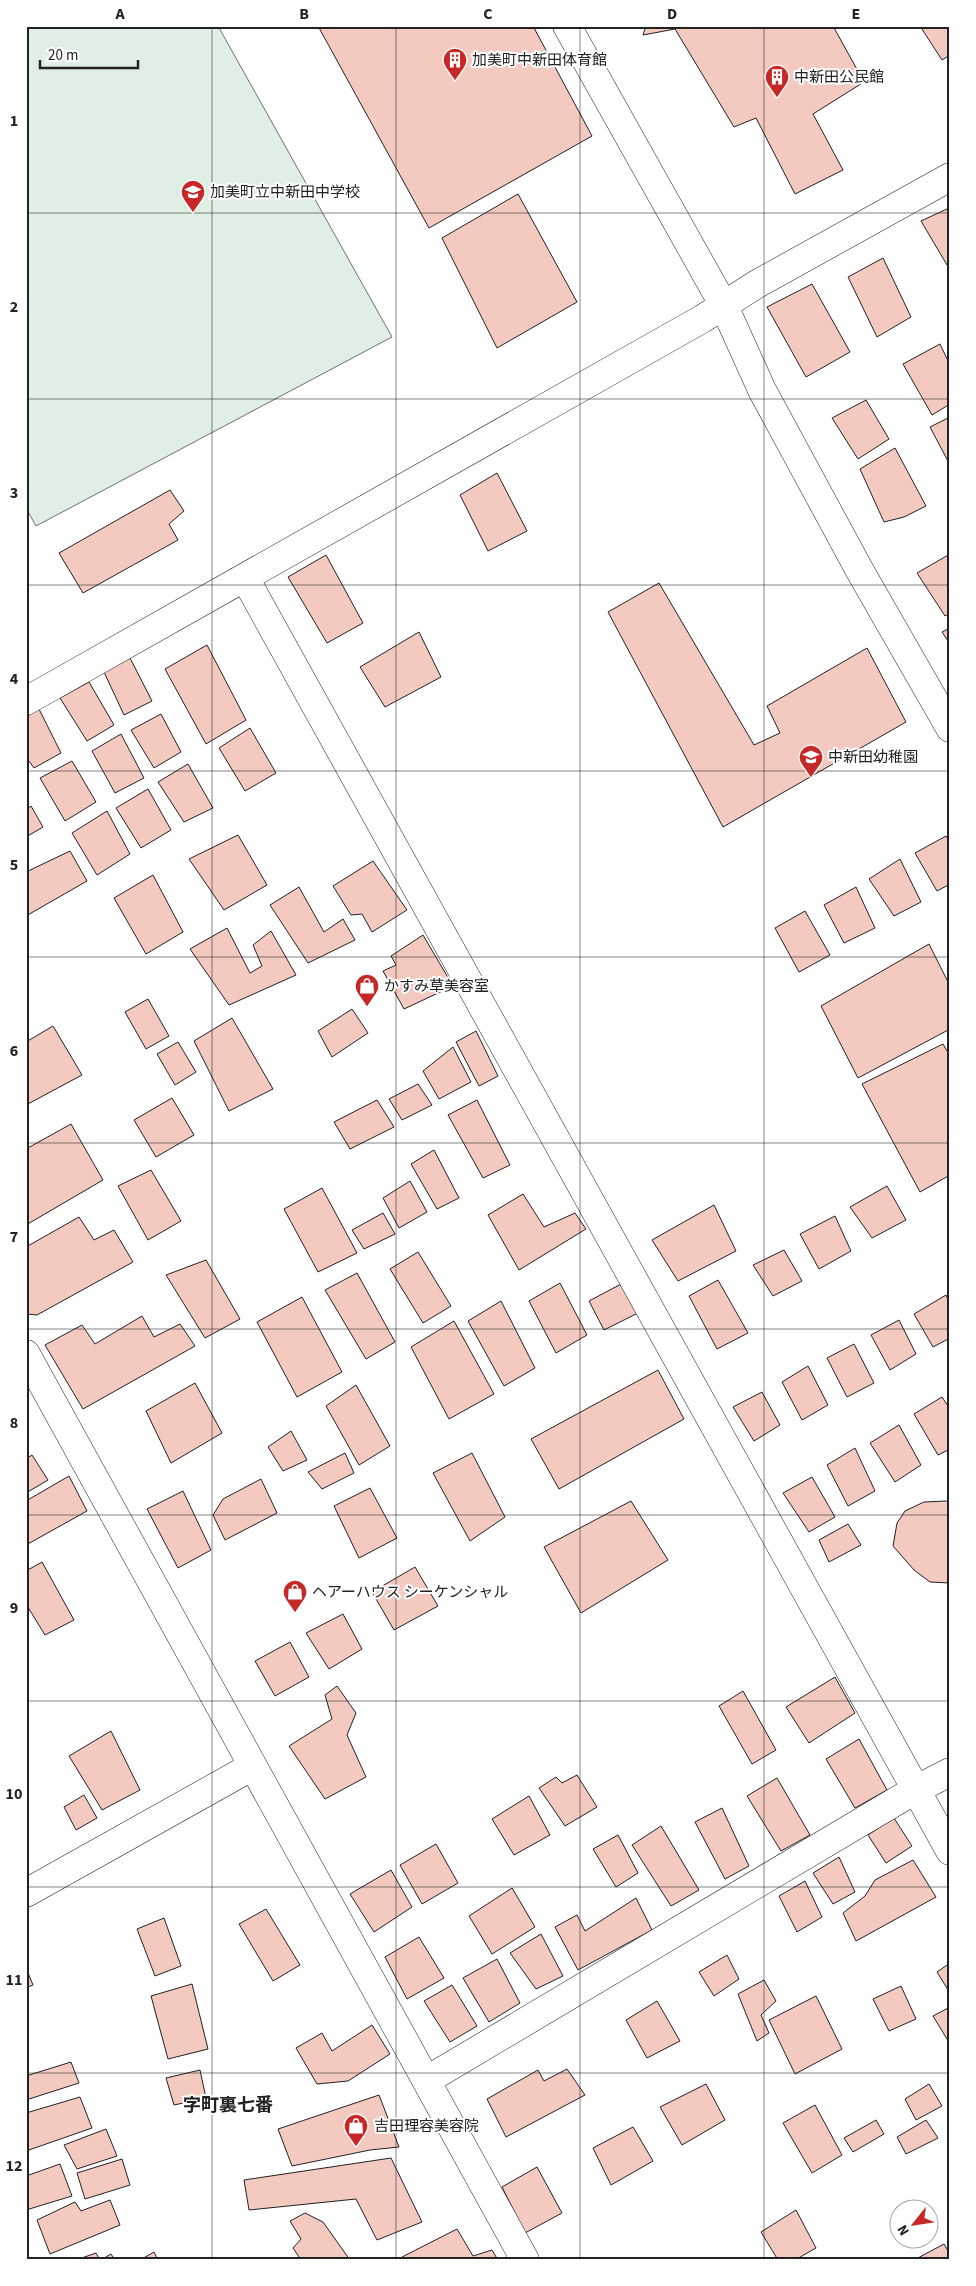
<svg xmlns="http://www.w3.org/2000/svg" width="976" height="2286" font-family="'Source Sans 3','Noto Sans JP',sans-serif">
  <rect width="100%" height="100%" fill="#fff"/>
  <path fill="#e0efe3" stroke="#6f6f6f" d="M 26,26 L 218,26 L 392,337 L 36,526 L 26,508 Z"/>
  <path fill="#f3c9c0" stroke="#222" d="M 318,26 L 533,26 L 592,136 L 429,228 Z
    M 646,26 L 833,26 L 864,82 L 813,114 L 843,170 L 795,194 L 756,118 L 734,127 L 675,29 L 643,35 Z
    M 920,26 L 950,26 L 950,55 L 942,60 Z
    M 518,194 L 577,302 L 497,348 L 442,238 Z
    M 949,208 L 950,209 L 950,270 L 921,221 Z
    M 883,258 L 911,317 L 877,337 L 848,277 Z
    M 812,284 L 850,352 L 806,377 L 767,307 Z
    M 940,344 L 950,365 L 950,404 L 932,415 L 903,364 Z
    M 866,400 L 889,439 L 858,459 L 832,418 Z
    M 950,417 L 950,465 L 930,427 Z
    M 895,448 L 926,506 L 904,517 L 884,522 L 860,469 Z
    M 497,473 L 527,531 L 488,551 L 460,495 Z
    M 170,490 L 184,511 L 169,524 L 178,540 L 83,593 L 59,553 Z
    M 950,554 L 950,613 L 945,616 L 917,573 Z
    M 326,555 L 363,623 L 327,643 L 288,577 Z
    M 659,583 L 754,745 L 780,733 L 767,706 L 867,648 L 906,722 L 723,827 L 608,612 Z
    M 950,628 L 950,644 L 942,632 Z
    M 419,632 L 441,677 L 385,707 L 360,667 Z
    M 207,645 L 246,720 L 206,744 L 165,669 Z
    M 130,658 L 152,701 L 124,715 L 104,672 Z
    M 89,682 L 114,725 L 87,741 L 60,698 Z
    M 39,709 L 61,753 L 34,768 L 26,757 L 26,717 Z
    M 161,714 L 181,752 L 154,768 L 131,730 Z
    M 250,728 L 276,773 L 245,791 L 219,748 Z
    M 121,734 L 144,778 L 115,793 L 92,751 Z
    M 72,761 L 96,802 L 65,821 L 40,778 Z
    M 188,764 L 213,808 L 184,822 L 158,782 Z
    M 148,789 L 171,830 L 141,848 L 116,808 Z
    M 31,806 L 43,827 L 26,837 L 26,810 Z
    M 107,811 L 130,854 L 97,875 L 72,833 Z
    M 238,835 L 267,885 L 224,910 L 189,859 Z
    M 946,836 L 950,843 L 950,884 L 937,891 L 915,853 Z
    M 70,851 L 87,881 L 26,916 L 26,872 Z
    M 900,859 L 921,902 L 894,916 L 869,879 Z
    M 373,861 L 407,910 L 372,932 L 362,914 L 351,915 L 333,886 Z
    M 153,875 L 183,932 L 146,954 L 114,898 Z
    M 299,887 L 324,932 L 343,919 L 355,940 L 308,963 L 270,905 Z
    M 856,887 L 875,928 L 844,943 L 824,905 Z
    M 805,911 L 830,955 L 799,972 L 775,928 Z
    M 227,928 L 250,973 L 262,966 L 253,945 L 271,931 L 296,975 L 229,1005 L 190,949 Z
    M 423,935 L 453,986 L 404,1009 L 383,971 L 396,965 L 391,956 Z
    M 929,944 L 950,986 L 950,1029 L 858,1078 L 821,1006 Z
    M 148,999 L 169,1036 L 146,1049 L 125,1012 Z
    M 352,1009 L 368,1033 L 332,1057 L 318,1031 Z
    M 232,1018 L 273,1089 L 229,1111 L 194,1041 Z
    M 53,1026 L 82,1075 L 26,1105 L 26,1042 Z
    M 476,1031 L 498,1076 L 479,1086 L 456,1042 Z
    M 178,1042 L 196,1072 L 175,1085 L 157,1054 Z
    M 943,1044 L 950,1056 L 950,1175 L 920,1192 L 862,1084 Z
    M 453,1047 L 471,1082 L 439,1099 L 423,1071 Z
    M 418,1084 L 432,1105 L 402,1120 L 389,1099 Z
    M 172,1098 L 194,1135 L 156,1157 L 134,1120 Z
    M 377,1100 L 394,1127 L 350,1149 L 334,1122 Z
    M 477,1100 L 510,1165 L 483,1178 L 448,1115 Z
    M 71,1124 L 103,1180 L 26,1225 L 26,1149 Z
    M 434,1150 L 459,1198 L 437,1209 L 411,1164 Z
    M 151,1170 L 181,1221 L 148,1240 L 118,1186 Z
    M 410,1181 L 427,1212 L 399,1228 L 383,1198 Z
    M 887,1186 L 906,1220 L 872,1238 L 850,1207 Z
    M 322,1188 L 357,1253 L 318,1272 L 284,1209 Z
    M 523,1194 L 544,1227 L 575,1213 L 586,1229 L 519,1270 L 488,1215 Z
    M 714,1205 L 736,1251 L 678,1281 L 652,1240 Z
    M 383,1213 L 395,1234 L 364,1249 L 352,1230 Z
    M 835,1216 L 851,1251 L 819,1269 L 800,1234 Z
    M 79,1217 L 94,1240 L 114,1230 L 133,1262 L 37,1315 L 26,1314 L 26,1247 Z
    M 784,1250 L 802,1281 L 773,1296 L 753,1265 Z
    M 418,1252 L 451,1306 L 423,1323 L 390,1269 Z
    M 206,1260 L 240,1319 L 205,1338 L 166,1275 Z
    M 357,1273 L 395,1342 L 366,1359 L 325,1290 Z
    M 718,1280 L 748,1333 L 717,1349 L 689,1296 Z
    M 560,1283 L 587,1335 L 556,1353 L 529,1301 Z
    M 623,1283 L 640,1312 L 604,1330 L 589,1301 Z
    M 946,1295 L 950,1304 L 950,1338 L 933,1347 L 914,1314 Z
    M 302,1297 L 342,1372 L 297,1397 L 257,1322 Z
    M 501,1301 L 535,1368 L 504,1386 L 468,1321 Z
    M 142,1316 L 154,1337 L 180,1324 L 195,1346 L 83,1409 L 45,1345 L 82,1325 L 95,1344 Z
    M 899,1320 L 916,1354 L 890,1370 L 871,1335 Z
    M 454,1321 L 494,1394 L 449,1419 L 411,1347 Z
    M 854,1344 L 874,1383 L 847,1397 L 827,1358 Z
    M 808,1366 L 828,1405 L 802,1420 L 782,1382 Z
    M 658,1370 L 684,1419 L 559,1489 L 531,1439 Z
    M 195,1383 L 222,1433 L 171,1463 L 146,1411 Z
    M 356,1385 L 390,1446 L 359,1465 L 326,1406 Z
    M 762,1392 L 780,1425 L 754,1441 L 733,1407 Z
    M 942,1397 L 950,1409 L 950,1449 L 938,1455 L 914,1414 Z
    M 899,1425 L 921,1465 L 895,1482 L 870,1443 Z
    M 291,1431 L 307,1460 L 283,1471 L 268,1447 Z
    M 855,1448 L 875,1491 L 848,1506 L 827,1465 Z
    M 345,1453 L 354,1473 L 322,1489 L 308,1472 Z
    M 472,1453 L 505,1517 L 470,1541 L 433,1473 Z
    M 32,1455 L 48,1480 L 26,1493 L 26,1459 Z
    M 69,1476 L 87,1511 L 26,1545 L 26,1501 Z
    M 812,1477 L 835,1517 L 809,1532 L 783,1493 Z
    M 261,1479 L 277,1513 L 225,1540 L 213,1515 L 223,1499 Z
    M 370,1488 L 397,1538 L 359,1558 L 334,1506 Z
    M 183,1491 L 211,1550 L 178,1568 L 147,1509 Z
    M 631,1501 L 668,1560 L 581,1613 L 544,1547 Z
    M 946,1501 L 950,1502 L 950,1583 L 930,1582 L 914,1570 L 893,1546 L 897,1523 L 905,1511 L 924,1502 Z
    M 848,1524 L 861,1545 L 829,1562 L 819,1540 Z
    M 42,1562 L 74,1620 L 45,1635 L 26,1604 L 26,1571 Z
    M 415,1567 L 438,1606 L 394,1630 L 372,1592 Z
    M 343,1614 L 362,1649 L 329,1669 L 306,1633 Z
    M 290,1642 L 309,1677 L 275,1696 L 255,1661 Z
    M 835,1677 L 855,1713 L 809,1743 L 786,1707 Z
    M 337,1686 L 356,1713 L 347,1735 L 366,1777 L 325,1799 L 289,1746 L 332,1719 L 325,1695 Z
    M 743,1691 L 776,1750 L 752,1764 L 719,1706 Z
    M 111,1731 L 140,1790 L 102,1810 L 69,1756 Z
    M 859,1739 L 887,1790 L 855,1808 L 826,1759 Z
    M 577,1775 L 597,1807 L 565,1826 L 539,1788 L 556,1777 L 562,1783 Z
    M 777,1778 L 810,1835 L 781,1851 L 747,1796 Z
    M 84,1795 L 97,1818 L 76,1830 L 64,1807 Z
    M 529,1796 L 550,1835 L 514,1855 L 492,1819 Z
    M 722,1808 L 749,1866 L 725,1879 L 695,1822 Z
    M 894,1818 L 912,1846 L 886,1863 L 868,1835 Z
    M 661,1826 L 699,1890 L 671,1906 L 632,1845 Z
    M 618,1835 L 638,1873 L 616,1887 L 593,1849 Z
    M 436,1844 L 458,1883 L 422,1904 L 400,1865 Z
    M 839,1857 L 855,1892 L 833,1904 L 813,1873 Z
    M 913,1860 L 936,1897 L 856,1941 L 843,1913 L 865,1896 L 875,1880 Z
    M 391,1870 L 412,1907 L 374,1932 L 350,1894 Z
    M 805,1881 L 822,1917 L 797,1932 L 779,1896 Z
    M 512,1888 L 535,1927 L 492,1954 L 469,1916 Z
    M 636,1898 L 652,1930 L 578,1970 L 555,1927 L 577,1915 L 585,1931 Z
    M 266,1909 L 300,1965 L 273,1981 L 239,1924 Z
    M 164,1918 L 181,1966 L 155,1976 L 137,1929 Z
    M 541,1934 L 563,1976 L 536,1989 L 510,1953 Z
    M 419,1937 L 444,1978 L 407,1999 L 385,1957 Z
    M 727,1955 L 739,1979 L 714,1996 L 699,1972 Z
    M 497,1959 L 520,2003 L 489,2022 L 463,1978 Z
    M 950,1963 L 950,1993 L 937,1972 Z
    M 26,1968 L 33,1985 L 26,1988 Z
    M 764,1980 L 776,2001 L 761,2015 L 769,2033 L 757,2041 L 738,1994 Z
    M 192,1984 L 208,2049 L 168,2059 L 151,1996 Z
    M 452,1985 L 477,2026 L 450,2042 L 424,2001 Z
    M 901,1986 L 916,2019 L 889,2031 L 873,1999 Z
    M 816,1996 L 842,2049 L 795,2074 L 769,2020 Z
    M 657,2001 L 680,2041 L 647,2058 L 626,2020 Z
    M 950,2007 L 950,2044 L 933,2016 Z
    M 372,2025 L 390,2054 L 348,2081 L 317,2084 L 296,2048 L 322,2033 L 332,2051 Z
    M 71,2062 L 79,2083 L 26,2100 L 26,2076 Z
    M 567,2069 L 585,2095 L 506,2137 L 487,2099 L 538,2070 L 544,2081 Z
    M 200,2070 L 206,2098 L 174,2105 L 166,2078 Z
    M 706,2084 L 725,2120 L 682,2145 L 660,2107 Z
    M 929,2084 L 942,2106 L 916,2120 L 905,2099 Z
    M 379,2095 L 399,2147 L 370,2150 L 292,2166 L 278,2129 Z
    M 80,2097 L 92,2128 L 26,2151 L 26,2113 Z
    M 815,2105 L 842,2155 L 812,2173 L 783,2123 Z
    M 876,2120 L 884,2134 L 853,2152 L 844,2138 Z
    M 926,2120 L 938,2138 L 906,2154 L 897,2137 Z
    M 633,2127 L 653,2161 L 611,2185 L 593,2148 Z
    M 106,2129 L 117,2156 L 77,2169 L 64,2145 Z
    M 391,2158 L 422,2222 L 377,2240 L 356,2199 L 249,2210 L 244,2180 Z
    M 122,2159 L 130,2185 L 85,2199 L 77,2173 Z
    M 60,2164 L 72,2196 L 26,2210 L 26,2176 Z
    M 537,2167 L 562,2213 L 525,2233 L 502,2187 Z
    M 110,2200 L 120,2225 L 50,2254 L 37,2220 L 75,2202 L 81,2211 Z
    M 796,2210 L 816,2248 L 795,2260 L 778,2260 L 761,2232 Z
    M 305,2213 L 323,2222 L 350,2260 L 301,2260 L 293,2248 L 301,2239 L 290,2221 Z
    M 457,2229 L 473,2256 L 492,2250 L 498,2260 L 403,2260 L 402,2257 Z
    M 944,2244 L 950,2254 L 950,2260 L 914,2260 Z
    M 154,2252 L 158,2260 L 140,2260 Z
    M 96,2253 L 100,2260 L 76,2260 Z
    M 111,2254 L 115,2260 L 101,2260 Z"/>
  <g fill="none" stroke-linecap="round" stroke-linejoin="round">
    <defs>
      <path id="minor" d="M 567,26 L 724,306 L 762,390 L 860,571 L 950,728
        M 245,578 L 950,1851
        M 26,701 L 702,319 L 757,284 L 950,177
        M 26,1354 L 525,2260
        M 26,1893 L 253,1766
        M 427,2080 L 915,1790 L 950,1772"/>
    </defs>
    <use href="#minor" stroke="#222" stroke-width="29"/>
    <use href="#minor" stroke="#fff" stroke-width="28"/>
  </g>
  <path fill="none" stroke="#222" stroke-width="1" stroke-opacity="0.55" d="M 212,26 L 212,2260M 396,26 L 396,2260M 580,26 L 580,2260M 764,26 L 764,2260M 26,213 L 950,213M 26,399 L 950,399M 26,585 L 950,585M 26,771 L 950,771M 26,957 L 950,957M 26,1143 L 950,1143M 26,1329 L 950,1329M 26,1515 L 950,1515M 26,1701 L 950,1701M 26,1887 L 950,1887M 26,2073 L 950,2073"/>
  <defs>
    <symbol id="building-pin" viewBox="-11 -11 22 30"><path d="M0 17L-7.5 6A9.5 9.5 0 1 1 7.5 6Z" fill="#c62828" stroke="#fff"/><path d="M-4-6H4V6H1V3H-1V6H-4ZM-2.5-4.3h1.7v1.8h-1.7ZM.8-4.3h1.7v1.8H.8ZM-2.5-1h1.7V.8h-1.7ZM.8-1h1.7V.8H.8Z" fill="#fff"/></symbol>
    <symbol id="school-pin" viewBox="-11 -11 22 30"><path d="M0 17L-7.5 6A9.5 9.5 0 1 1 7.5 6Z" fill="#c62828" stroke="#fff"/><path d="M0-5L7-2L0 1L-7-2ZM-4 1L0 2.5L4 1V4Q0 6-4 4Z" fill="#fff"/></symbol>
    <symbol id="shop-pin" viewBox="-11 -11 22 30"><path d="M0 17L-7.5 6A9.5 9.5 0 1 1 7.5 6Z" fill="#c62828" stroke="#fff"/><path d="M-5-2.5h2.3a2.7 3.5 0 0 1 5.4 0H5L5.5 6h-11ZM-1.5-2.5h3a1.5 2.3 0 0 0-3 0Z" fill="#fff"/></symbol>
  </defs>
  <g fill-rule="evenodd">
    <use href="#building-pin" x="441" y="46" width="28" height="38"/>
    <use href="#building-pin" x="763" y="63" width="28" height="38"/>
    <use href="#school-pin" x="179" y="178" width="28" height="38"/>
    <use href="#school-pin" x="797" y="743" width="28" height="38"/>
    <use href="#shop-pin" x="353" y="972" width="28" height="38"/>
    <use href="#shop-pin" x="281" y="1578" width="28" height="38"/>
    <use href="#shop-pin" x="342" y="2112" width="28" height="38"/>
  </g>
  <g text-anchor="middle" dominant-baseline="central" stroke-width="4" stroke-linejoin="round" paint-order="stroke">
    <g font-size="15" fill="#222" stroke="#fff" text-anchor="start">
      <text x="472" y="60">加美町中新田体育館</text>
      <text x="794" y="77">中新田公民館</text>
      <text x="210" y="192">加美町立中新田中学校</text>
      <text x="828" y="757">中新田幼稚園</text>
      <text x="384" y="986">かすみ草美容室</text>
      <text x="312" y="1592">ヘアーハウス シーケンシャル</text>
      <text x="374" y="2126">吉田理容美容院</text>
    </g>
    <g font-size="18" font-weight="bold" fill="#222" stroke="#fff">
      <text x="228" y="2105">字町裏七番</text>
    </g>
  </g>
  <rect width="976" height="2286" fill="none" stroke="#ffffff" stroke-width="55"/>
  <g transform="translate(914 2224) rotate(240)"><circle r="24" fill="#ffffff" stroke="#a7a7a7"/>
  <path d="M0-4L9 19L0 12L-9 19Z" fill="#c62828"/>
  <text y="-8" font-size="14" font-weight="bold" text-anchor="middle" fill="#222222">N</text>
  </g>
  <path d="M40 60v8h98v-8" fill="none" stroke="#222222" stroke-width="2.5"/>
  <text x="48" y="60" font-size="15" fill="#222222" stroke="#ffffff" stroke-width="4" paint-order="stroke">20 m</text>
  <rect x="28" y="28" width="920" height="2230" fill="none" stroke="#222" stroke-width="2"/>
  <g font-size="16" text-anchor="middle" font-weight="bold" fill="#222">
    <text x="120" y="19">A</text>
    <text x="304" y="19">B</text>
    <text x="488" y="19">C</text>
    <text x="672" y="19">D</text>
    <text x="856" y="19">E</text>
    <text x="14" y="126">1</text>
    <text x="14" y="312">2</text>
    <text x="14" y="498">3</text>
    <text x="14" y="684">4</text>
    <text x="14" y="870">5</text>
    <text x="14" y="1056">6</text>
    <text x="14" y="1242">7</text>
    <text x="14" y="1428">8</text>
    <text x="14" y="1613">9</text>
    <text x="14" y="1799">10</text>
    <text x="14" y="1985">11</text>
    <text x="14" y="2171">12</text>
  </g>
</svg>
